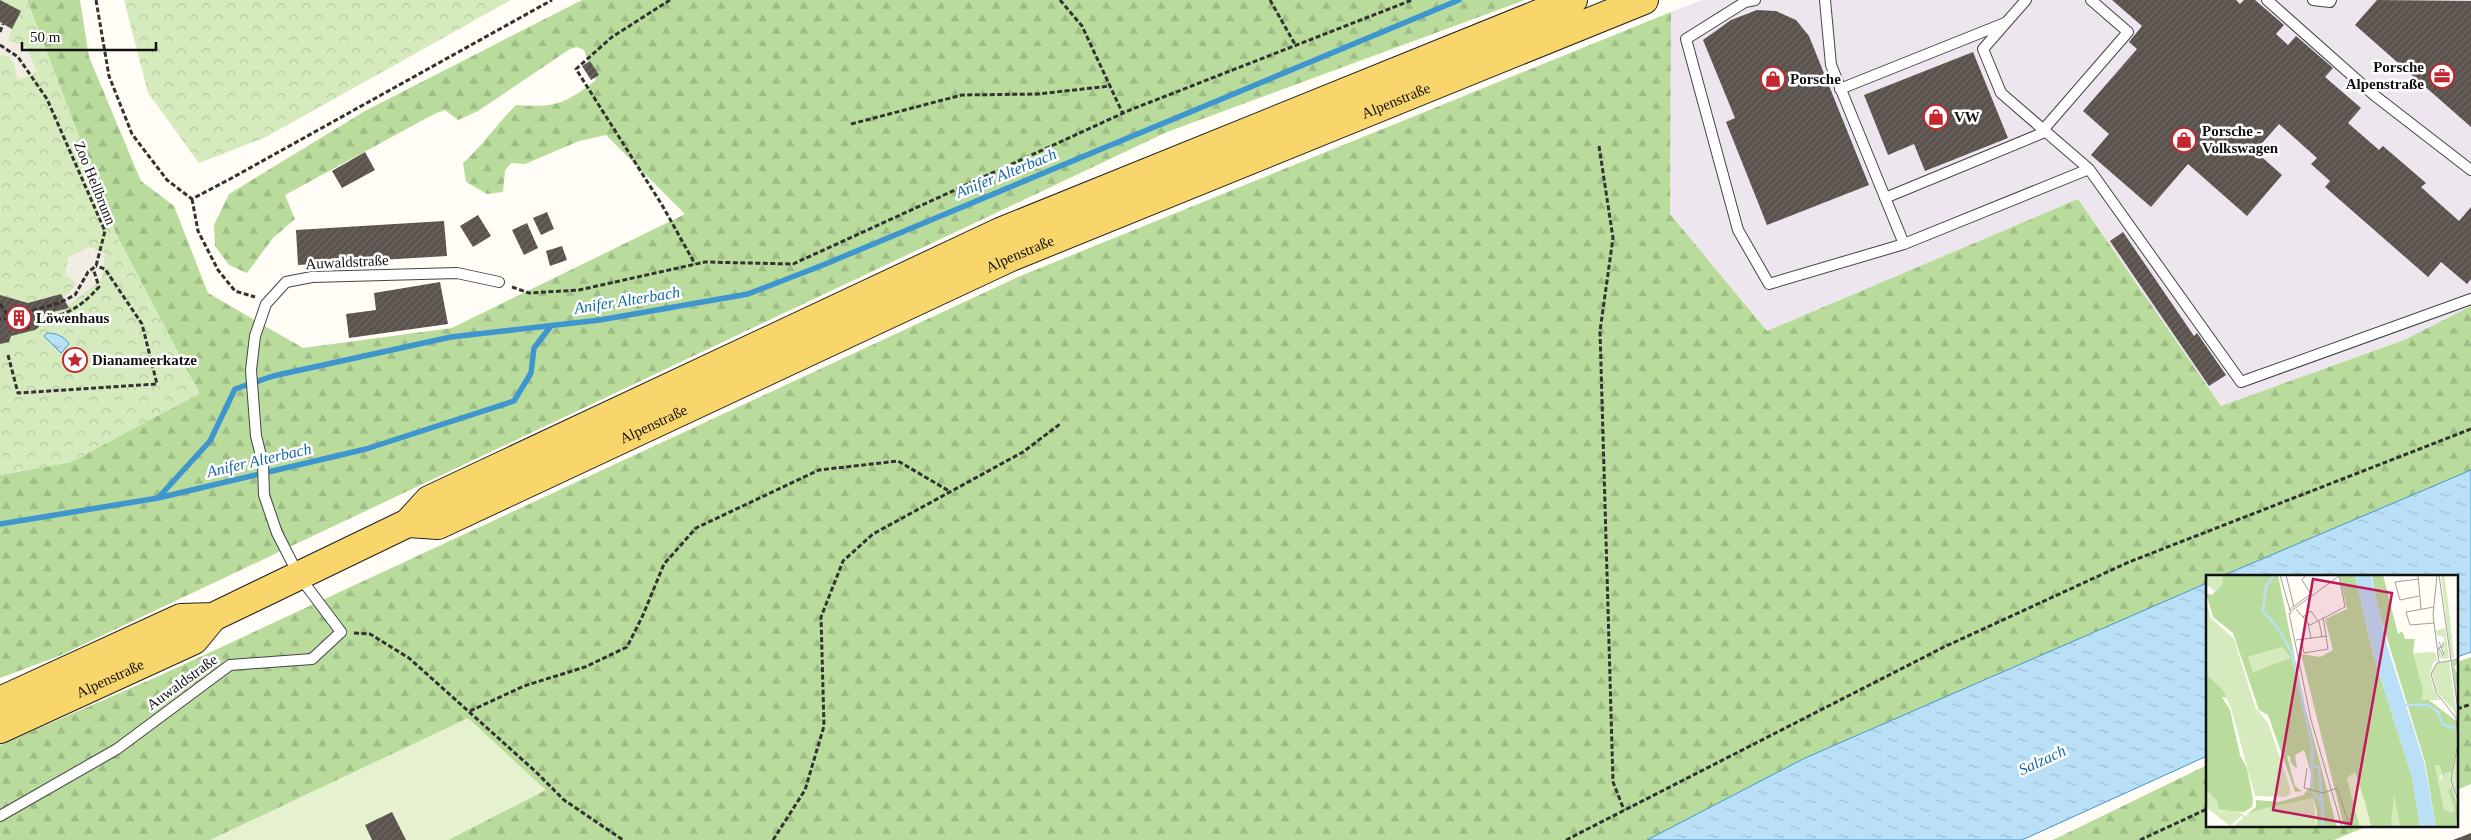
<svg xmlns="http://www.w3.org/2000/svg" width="2471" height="840" font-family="Georgia,serif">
  <defs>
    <pattern id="forest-firs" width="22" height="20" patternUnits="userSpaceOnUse" patternTransform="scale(1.25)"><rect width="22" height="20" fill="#b9dc9c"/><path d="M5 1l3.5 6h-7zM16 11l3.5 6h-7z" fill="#9ebc85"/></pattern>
    <pattern id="park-crowns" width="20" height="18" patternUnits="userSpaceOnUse" patternTransform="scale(1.25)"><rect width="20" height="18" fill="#d5ebbd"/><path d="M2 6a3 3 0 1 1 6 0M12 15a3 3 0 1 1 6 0" fill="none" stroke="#b6c8a1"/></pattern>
    <pattern id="water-ripples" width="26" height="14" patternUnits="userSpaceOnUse" patternTransform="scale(1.25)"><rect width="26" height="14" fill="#b9e0f7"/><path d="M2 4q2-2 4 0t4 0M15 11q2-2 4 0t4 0" fill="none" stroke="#9ebfd3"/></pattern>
    <pattern id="building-hatch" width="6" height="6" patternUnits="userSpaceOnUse" patternTransform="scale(1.25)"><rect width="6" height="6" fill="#5a524d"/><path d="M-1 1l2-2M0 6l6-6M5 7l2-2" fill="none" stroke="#6d6662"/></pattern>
  </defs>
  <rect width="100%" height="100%" fill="#fffdf5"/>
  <path fill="#eee6ef" d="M 1702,0 L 2471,0 L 2471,306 L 2404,340 L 2221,406 L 2078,199 L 1767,331 L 1670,214 L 1671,12 Z"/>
  <path fill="url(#forest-firs)" d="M 27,0 L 80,0 L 89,57 L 141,181 L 174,206 L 208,293 L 303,348 L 452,328 L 685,214 L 606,135 L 579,141 L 525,164 L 511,163 L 505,171 L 503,192 L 487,194 L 466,182 L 463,163 C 483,145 497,124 516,105 C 555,108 565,104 596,80 L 584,50 L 577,47 L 570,49 L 478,111 L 458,120 L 445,110 L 434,114 L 285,195 L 295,219 L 273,238 L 247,273 L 229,265 L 215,246 L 214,225 L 229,194 L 365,111 L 582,0 L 1525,0 L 1167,132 L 59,656 L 0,678 L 0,475 L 71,462 L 199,393 L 116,234 Z
    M 1671,12 L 1670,214 L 1767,331 L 2078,199 L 2221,406 L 2404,340 L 2471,306 L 2471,470 L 2222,576 L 2207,576 L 2207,583 L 1805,758 L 1647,840 L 448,840 L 545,790 L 243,825 L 210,840 L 0,840 L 0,745 L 161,675 L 1018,277 Z
    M 2471,657 L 2471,784 L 2457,790 L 2457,662 Z
    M 2207,765 L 2207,826 L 2368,826 L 2334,840 L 2053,840 Z"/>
  <path fill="url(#park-crowns)" d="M 0,0 L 27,0 L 116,234 L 199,394 L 71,462 L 0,475 Z
    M 124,0 L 511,0 L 266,137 L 199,163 L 148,93 Z"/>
  <path fill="#e6f2cf" d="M 468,718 L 546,790 L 448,840 L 210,840 Z"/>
  <path fill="#f1ede2" d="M 0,22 L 12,29 L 8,41 L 26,46 L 37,72 L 18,80 L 14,64 L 8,56 L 0,55 Z
    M 89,247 L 105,253 L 102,280 L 67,306 L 31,315 L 13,310 L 63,297 L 69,293 L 76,283 L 65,275 L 68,257 Z"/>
  <path fill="url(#water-ripples)" stroke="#3f96cf" d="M 47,333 C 56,333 64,336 69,344 L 61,353 L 44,336 Z
    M 2471,470 L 2471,652 L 2457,657 L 2457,576 L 2222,576 Z
    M 2207,583 L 2207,756 L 2022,840 L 1647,840 L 1805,758 Z"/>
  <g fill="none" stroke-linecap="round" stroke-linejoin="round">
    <path stroke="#3f96cf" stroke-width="5.5" d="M 158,498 L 366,449 L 514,401 L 531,373 L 534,348 L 551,326
      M 0,524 L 158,498 L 210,441 L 235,389 L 273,376 L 451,337 L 600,320 L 748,294 L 823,265 L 1459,0"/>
  </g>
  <path fill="url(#building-hatch)" d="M 0,0 L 21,11 L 12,29 L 0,22 Z
    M 2112,0 L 2236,0 L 2240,4 L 2244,0 L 2255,0 L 2284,25 L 2276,34 L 2288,45 L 2296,36 L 2333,68 L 2325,77 L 2361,108 L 2348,123 L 2379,150 L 2383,146 L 2426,183 L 2421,187 L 2459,221 L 2471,207 L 2471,279 L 2467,284 L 2441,262 L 2428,277 L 2325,187 L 2330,181 L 2311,164 L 2317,158 L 2279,124 L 2255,151 L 2282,175 L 2247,216 L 2188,164 L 2151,207 L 2091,155 L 2109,134 L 2083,111 L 2137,49 L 2129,42 L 2142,26 Z
    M 2377,0 L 2471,1 L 2471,127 L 2355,25 Z
    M 1757,10 L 1776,11 L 1796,20 L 1809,36 L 1869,185 L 1767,225 L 1726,122 L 1735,118 L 1703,40 L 1731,20 Z
    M 1973,52 L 2008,138 L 1925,171 L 1914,144 L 1888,155 L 1864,95 Z
    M 590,61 L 599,75 L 591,80 L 582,66 Z
    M 365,152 L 375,170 L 342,188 L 332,171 Z
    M 547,212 L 554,229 L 541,235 L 533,218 Z
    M 478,215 L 491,236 L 473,247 L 460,226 Z
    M 444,221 L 447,256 L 298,265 L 296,230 Z
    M 527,223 L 538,248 L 524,255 L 512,230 Z
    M 2123,232 L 2194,336 L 2197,333 L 2226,375 L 2209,386 L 2110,241 Z
    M 562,246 L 567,260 L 550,266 L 546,251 Z
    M 440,282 L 448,324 L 349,338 L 346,314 L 376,310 L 374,293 Z
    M 61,294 L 69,308 L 37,316 L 39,327 L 35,330 L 11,336 L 9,342 L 0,344 L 0,295 L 28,303 Z
    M 392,812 L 406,840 L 372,840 L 365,825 Z
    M 2471,833 L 2471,840 L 2453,840 Z"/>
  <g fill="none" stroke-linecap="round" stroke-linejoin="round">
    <defs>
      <path id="service" d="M 1755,0 L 1745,2 L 1686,39 L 1738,230 L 1769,284 L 1904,244 L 2089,169
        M 1825,0 L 1831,65 L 1904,244
        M 2026,0 L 1983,49 L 2001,93 L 2089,169 L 2241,382 L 2471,299
        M 2267,0 L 2374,95 L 2471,170
        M 2313,0 L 2330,2 L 2331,0
        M 1840,89 L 2005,23
        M 2043,130 L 2128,32 L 2091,0
        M 1885,198 L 2045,132
        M 0,816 L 117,749 L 230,665 L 312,659 L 341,632 L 299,576 L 277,533 L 264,495 L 263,464 L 256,436 L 251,370 L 255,336 L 266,304 L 286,282 L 312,277 L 457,273 L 499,282"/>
      <g id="primary">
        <path id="s1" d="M 408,523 L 438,525 L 1011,257 L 1644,0"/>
        <path d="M 0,701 L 181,618 L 213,617 L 408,523 L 429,500 L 1000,232 L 1573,0"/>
        <path id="s2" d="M 0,729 L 194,640 L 213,617"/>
      </g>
    </defs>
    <use href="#service" stroke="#444" stroke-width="12"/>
    <use href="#primary" stroke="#222" stroke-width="30"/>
    <path stroke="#333" stroke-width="3" stroke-dasharray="5 2.5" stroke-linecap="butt" d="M 96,0 L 109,76 L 132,134 L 167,180 L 192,199 L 230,179 L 552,0
      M 670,0 L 612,37 L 576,69 L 662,205 L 695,264
      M 1060,0 L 1082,26 L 1123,114
      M 1270,0 L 1296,46
      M 0,32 L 3,24
      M 0,45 L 18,57 L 47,99 L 105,231 L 96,266 L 88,272 L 75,295 L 59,303 L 0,320
      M 851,124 L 962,95 L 1038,94 L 1110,86
      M 1599,146 L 1613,238 L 1600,331 L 1613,782 L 1624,810
      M 192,199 L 198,231 L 218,270 L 235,291 L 255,297
      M 512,287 L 529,293 L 579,290 L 705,262 L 793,264 L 1130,110 L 1412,0
      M 0,304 L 9,317
      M 13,316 L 17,330 L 30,327 L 26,312
      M 38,321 C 67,314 78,310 99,287 L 93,268
      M 8,355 L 18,393 L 157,384 L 142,324 L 105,269 L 96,266
      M 354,633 L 370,634 L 409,658 L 535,771 L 564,800 L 623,840
      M 2457,709 L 2471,704
      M 470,711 L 524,686 L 585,667 L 627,647 L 643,615 L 664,564 L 696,528 L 819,470 L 898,461 L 949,491
      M 773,840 L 805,790 L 824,726 L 821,617 L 843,561 L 873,534 L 1023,452 L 1060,424
      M 1566,840 L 1944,647 L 2129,562 L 2471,429
      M 2140,840 L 2207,809"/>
    <use href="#service" stroke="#fff" stroke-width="10"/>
    <use href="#primary" stroke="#f9d66b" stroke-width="28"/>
  </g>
  <defs>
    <symbol id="office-ring" viewBox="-11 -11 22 22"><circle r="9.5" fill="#fff" stroke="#c4262e" stroke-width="1.5"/><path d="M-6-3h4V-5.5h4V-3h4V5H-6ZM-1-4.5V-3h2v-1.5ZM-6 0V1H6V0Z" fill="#c4262e"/></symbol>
    <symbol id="shop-ring" viewBox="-11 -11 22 22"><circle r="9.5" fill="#fff" stroke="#c4262e" stroke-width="1.5"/><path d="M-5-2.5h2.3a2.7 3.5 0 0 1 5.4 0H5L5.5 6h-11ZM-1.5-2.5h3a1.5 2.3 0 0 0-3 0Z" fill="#c4262e"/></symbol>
    <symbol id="building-ring" viewBox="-11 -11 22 22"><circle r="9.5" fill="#fff" stroke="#c4262e" stroke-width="1.5"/><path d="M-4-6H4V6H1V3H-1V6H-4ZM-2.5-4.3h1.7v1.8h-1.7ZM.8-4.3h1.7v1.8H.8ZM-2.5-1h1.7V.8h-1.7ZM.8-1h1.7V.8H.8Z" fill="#c4262e"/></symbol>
    <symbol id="sight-ring" viewBox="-11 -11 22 22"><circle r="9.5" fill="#fff" stroke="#c4262e" stroke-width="1.5"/><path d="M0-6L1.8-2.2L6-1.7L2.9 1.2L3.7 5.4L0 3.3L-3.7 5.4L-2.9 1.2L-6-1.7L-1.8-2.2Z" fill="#c4262e"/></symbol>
  </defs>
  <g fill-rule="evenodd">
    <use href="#office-ring" x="2428" y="62" width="28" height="28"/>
    <use href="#shop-ring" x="1759" y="65" width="28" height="28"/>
    <use href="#shop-ring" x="1922" y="103" width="28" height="28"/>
    <use href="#shop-ring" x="2170" y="126" width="28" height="28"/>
    <use href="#building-ring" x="5" y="304" width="28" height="28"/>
    <use href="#sight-ring" x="61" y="346" width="28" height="28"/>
  </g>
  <g text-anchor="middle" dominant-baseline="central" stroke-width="5" stroke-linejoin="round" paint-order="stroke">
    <g font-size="15" font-weight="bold" fill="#111" stroke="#fff" text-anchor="start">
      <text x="2424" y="67" text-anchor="end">Porsche<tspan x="2424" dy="17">Alpenstraße</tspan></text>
      <text x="1790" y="79">Porsche</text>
      <text x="1954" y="117">VW</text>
      <text x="2202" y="131">Porsche -<tspan x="2202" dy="17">Volkswagen</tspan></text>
      <text x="36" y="318">Löwenhaus</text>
      <text x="92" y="360">Dianameerkatze</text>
    </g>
    <g font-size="15" fill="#111" stroke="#fff">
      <text stroke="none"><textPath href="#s1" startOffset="1078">Alpenstraße</textPath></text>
      <text transform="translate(95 183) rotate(68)">Zoo Hellbrunn</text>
      <text stroke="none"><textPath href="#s1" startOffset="672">Alpenstraße</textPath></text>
      <text transform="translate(347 262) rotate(-3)">Auwaldstraße</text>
      <text stroke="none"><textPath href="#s1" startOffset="268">Alpenstraße</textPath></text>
      <text stroke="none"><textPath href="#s2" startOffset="121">Alpenstraße</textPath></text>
      <text transform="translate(182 682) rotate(-36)">Auwaldstraße</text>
    </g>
    <g font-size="16" font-style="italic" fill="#1768a6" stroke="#fff">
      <text transform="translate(1006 173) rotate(-22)">Anifer Alterbach</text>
      <text transform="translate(627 300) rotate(-9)">Anifer Alterbach</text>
      <text transform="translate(259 460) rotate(-13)">Anifer Alterbach</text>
      <text transform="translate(2042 760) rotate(-25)">Salzach</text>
    </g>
  </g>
  <g transform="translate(2206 575)">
    <rect width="252" height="252" fill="#fffdf5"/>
    <path d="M 0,0 L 16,0 L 17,8 L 9,16 L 0,9 ZM 235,0 L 238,0 L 242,27 L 248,82 L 245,83 ZM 239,53 L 243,83 L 236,84 L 232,81 L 232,68 L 234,79 L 238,80 L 238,65 L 231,65 L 238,65 L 238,62 L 232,61 L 229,56 ZM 76,72 L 86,84 L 47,97 L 42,82 ZM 227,77 L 230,79 L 231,85 L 227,89 L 229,80 L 224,100 L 228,116 L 235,125 L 215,125 L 207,78 ZM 243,86 L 252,146 L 252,148 L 248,136 L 230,115 L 226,97 L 231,88 ZM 252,168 L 252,226 L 246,206 ZM 233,189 L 237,195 L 233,207 L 240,197 L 246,198 L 249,235 L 245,238 L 238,234 L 229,190 ZM 187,219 L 189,219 L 194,252 L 185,252 Z" fill="#d5ebbd"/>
    <path d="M 16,0 L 72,0 L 98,128 L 131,252 L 111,252 L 111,236 L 107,223 L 41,239 L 50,232 L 50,225 L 73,227 L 97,220 L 104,212 L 105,198 L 98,175 L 89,180 L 91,194 L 85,188 L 84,181 L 81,181 L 89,211 L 96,216 L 89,217 L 66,151 L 62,140 L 53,135 L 27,58 L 7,42 L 0,18 L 6,20 L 17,8 ZM 76,72 L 85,83 L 47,97 L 42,82 ZM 133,0 L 149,0 L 167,79 L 206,202 L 214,252 L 194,252 L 188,219 L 185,252 L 165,252 L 158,224 L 141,203 L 154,252 L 138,252 L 95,79 L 114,82 L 127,75 L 119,44 L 141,34 ZM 166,0 L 177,0 L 192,59 L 196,56 L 199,64 L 209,64 L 207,78 L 217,115 L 215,125 L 223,125 L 250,146 L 251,168 L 246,198 L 240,197 L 237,202 L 234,190 L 229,190 L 238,234 L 245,238 L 249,235 L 242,216 L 246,212 L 252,231 L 250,252 L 230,252 L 219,187 L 172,34 ZM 252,85 L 252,89 L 248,91 L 252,102 L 250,111 L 252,135 L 246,86 ZM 5,95 L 22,123 L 16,122 L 24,135 L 34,180 L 41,193 L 47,225 L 46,232 L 38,237 L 13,235 L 11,226 L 0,215 L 0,99 Z" fill="#b9dc9c" fill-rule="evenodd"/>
    <path d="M 0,26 L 5,43 L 28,64 L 49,132 L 62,148 L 84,212 L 85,219 L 78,222 L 49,221 L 25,133 L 17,115 L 0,99 ZM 0,215 L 11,226 L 13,236 L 32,236 L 39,241 L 51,235 L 107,223 L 111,252 L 27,252 L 38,242 L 35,241 L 24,251 L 0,232 Z" fill="#d5ebbd"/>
    <path d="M 149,197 L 158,224 L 165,252 L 154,252 L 141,203 Z" fill="#e6f2cf"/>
    <path d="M 149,0 L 165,0 L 181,70 L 218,187 L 230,252 L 214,252 L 206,202 L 167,79 Z" fill="#b9e0f7"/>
    <path fill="none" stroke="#b9e0f7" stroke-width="2.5" d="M 68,0 L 60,11 L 57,36 L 74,56 L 86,79 L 106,170 L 106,213M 200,130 L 222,130 L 232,137 L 237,150 L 253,154M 107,190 L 113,193 L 116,227M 107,217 L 116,228 L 117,252"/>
    <path fill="none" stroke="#a09f9a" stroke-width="1" d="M 74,0 L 85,39M 80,0 L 88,32M 212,0 L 215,34M 231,0 L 227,40 L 233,87M 233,0 L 253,142M 213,4 L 189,7 L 194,25 L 213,21M 84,34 L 105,19 L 96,5 L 100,0M 85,36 L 133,1 L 139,32 L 104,50 L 90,34M 83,38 L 105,145 L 136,252M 97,42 L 105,36 L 112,46M 113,46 L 116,62M 102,48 L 105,64M 228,48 L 204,50 L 200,37 L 228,32M 95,64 L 98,78 L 122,74 L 117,42M 90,65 L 121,61M 233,67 L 235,71 L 235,72 L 237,77 L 238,78 L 237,80 L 233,74 L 233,73 L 235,72 L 237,72 L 237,67M 253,84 L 231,88 L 225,99 L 230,117 L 250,143 L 252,168 L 245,205 L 253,229M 101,193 L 98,213 L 117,218 L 131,213 L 144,252"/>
    <path fill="#c2185b" fill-opacity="0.15" stroke="#c2185b" stroke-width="2.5" d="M 107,4 L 186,18 L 145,249 L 67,235 Z"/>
    <rect width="252" height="252" fill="none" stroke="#111" stroke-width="2.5"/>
  </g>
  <path d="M22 42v8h134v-8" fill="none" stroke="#111111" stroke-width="2.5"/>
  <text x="30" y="42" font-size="15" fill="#111111" stroke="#ffffff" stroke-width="4" paint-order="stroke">50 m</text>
</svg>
